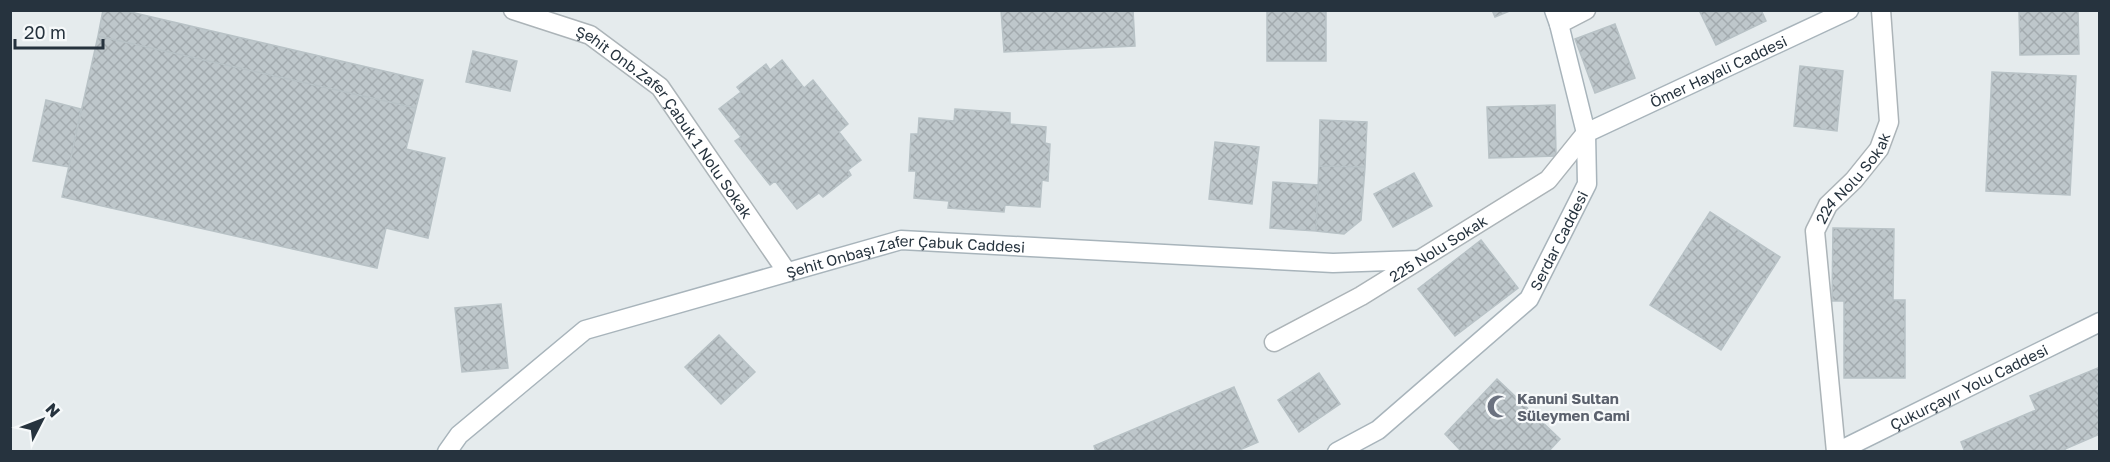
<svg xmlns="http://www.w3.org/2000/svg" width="2110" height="462" font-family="'Golos Text',sans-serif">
  <defs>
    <pattern id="building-cross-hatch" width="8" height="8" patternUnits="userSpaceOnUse" patternTransform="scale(1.5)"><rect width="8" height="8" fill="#bec7cb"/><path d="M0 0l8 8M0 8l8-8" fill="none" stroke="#a3abaf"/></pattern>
  </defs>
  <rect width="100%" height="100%" fill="#e5ebed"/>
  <path fill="url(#building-cross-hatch)" stroke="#b8c2c6" stroke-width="1.5" d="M 103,10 L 122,10 L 423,80 L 416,108 L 98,36 Z
    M 1001,10 L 1133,10 L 1135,46 L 1004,52 Z
    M 1267,10 L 1326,10 L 1326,61 L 1267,61 Z
    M 1492,10 L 1512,10 L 1495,17 Z
    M 1699,10 L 1761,10 L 1766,21 L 1716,45 Z
    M 2019,10 L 2078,10 L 2079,54 L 2020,55 Z
    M 1615,24 L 1635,78 L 1595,93 L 1575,39 Z
    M 98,36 L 416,108 L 406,149 L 445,158 L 428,238 L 386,228 L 377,268 L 62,197 Z
    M 473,51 L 517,61 L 510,91 L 466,82 Z
    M 782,60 L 804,88 L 813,80 L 848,124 L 839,132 L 861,160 L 848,170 L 851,175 L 823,197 L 819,193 L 797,209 L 775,181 L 770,185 L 735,141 L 741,137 L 719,109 L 741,92 L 737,87 L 766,64 L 770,70 Z
    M 1800,66 L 1843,71 L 1837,131 L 1794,126 Z
    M 1992,72 L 2076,76 L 2070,195 L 1986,191 Z
    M 46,100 L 81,109 L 69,167 L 33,161 Z
    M 1555,105 L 1556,156 L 1489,158 L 1487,107 Z
    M 955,109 L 1010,113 L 1010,124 L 1046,127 L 1045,143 L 1050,144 L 1048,181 L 1042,180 L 1040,207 L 1005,205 L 1004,212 L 948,208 L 949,201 L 914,198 L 916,171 L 909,171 L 911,134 L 918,134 L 919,118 L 954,121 Z
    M 1320,120 L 1367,122 L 1365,167 L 1319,166 Z
    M 1215,142 L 1259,147 L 1252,204 L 1209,199 Z
    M 1319,166 L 1365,167 L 1361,220 L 1344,234 L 1316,231 Z
    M 1414,173 L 1432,206 L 1393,227 L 1374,194 Z
    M 1273,182 L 1318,185 L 1316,231 L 1270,228 Z
    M 1710,212 L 1780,257 L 1721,350 L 1650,305 Z
    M 1833,228 L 1894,229 L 1893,300 L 1905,300 L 1905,378 L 1844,378 L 1844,301 L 1832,301 Z
    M 1481,240 L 1518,288 L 1455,336 L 1418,289 Z
    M 501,304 L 508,368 L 462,372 L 455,308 Z
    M 719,335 L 755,372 L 721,404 L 685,367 Z
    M 2100,367 L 2100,434 L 2065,449 L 2066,452 L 1965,452 L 1961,442 L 2036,410 L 2030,396 Z
    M 1319,373 L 1340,404 L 1299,432 L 1278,400 Z
    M 1497,379 L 1560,439 L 1548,452 L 1462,452 L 1445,434 Z
    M 1234,387 L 1258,442 L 1235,452 L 1096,452 L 1094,446 Z"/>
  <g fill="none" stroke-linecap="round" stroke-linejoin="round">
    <defs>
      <g id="street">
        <path id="s1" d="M 513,10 L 590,35 L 660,87 L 787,272"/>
        <path d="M 1559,24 L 1586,10"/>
        <path id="s2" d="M 1274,342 L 1361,296 L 1548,180 L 1586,133"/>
        <path id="s3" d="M 1836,452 L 1815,231 L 1828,205 L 1854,180 L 1879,149 L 1889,122 L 1881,10"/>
      </g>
      <g id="secondary">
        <path id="s4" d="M 1586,133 L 1849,10"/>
        <path id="s5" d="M 447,452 L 459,435 L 585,330 L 901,240 L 1333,263 L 1418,260"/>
        <path id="s6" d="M 1337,452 L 1378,430 L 1529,299 L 1587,184 L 1586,133 L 1559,24 L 1554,10"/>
        <path id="s7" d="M 1837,452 L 2100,322"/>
      </g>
    </defs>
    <use href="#street" stroke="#acb4b8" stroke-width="21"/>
    <use href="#secondary" stroke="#a8b4bb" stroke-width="21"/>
    <use href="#street" stroke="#fff" stroke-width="18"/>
    <use href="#secondary" stroke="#fff" stroke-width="18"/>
  </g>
  <defs>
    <symbol id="mosque-bare" viewBox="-9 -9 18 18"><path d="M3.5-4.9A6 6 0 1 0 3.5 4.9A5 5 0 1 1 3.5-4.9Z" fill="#6b7280" stroke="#f6f9fa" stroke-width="2.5" paint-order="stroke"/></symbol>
  </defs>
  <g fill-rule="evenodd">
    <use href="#mosque-bare" x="1482" y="390" width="33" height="33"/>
  </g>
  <g text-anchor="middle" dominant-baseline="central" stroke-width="4.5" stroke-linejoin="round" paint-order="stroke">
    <g font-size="15" fill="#26333e" stroke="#f6f9fa">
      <text stroke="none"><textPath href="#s4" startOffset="146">Ömer Hayali Caddesi</textPath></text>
      <text stroke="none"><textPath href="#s1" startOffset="196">Şehit Onb.Zafer Çabuk 1 Nolu Sokak</textPath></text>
      <text stroke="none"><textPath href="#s3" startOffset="288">224 Nolu Sokak</textPath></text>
      <text stroke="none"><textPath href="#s6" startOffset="312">Serdar Caddesi</textPath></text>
      <text stroke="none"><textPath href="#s2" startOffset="189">225 Nolu Sokak</textPath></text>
      <text stroke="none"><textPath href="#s5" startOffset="516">Şehit Onbaşı Zafer Çabuk Caddesi</textPath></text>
      <text stroke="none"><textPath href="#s7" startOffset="147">Çukurçayır Yolu Caddesi</textPath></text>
    </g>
    <g font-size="15" font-weight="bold" fill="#5b616d" stroke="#f6f9fa" text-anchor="start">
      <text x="1517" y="398">Kanuni Sultan<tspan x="1517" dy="17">Süleymen Cami</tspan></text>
    </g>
  </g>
  <rect width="2110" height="462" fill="none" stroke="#26333e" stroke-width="24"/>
  <g transform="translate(42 420) rotate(48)" stroke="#f6f9fa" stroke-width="4.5" paint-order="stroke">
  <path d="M0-4.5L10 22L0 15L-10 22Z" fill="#26333e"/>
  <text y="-9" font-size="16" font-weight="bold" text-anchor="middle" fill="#26333e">N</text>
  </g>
  <path d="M15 39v9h88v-9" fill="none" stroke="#26333e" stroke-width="3"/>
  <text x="24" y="39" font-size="18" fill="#26333e" stroke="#f6f9fa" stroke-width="4.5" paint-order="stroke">20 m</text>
</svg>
